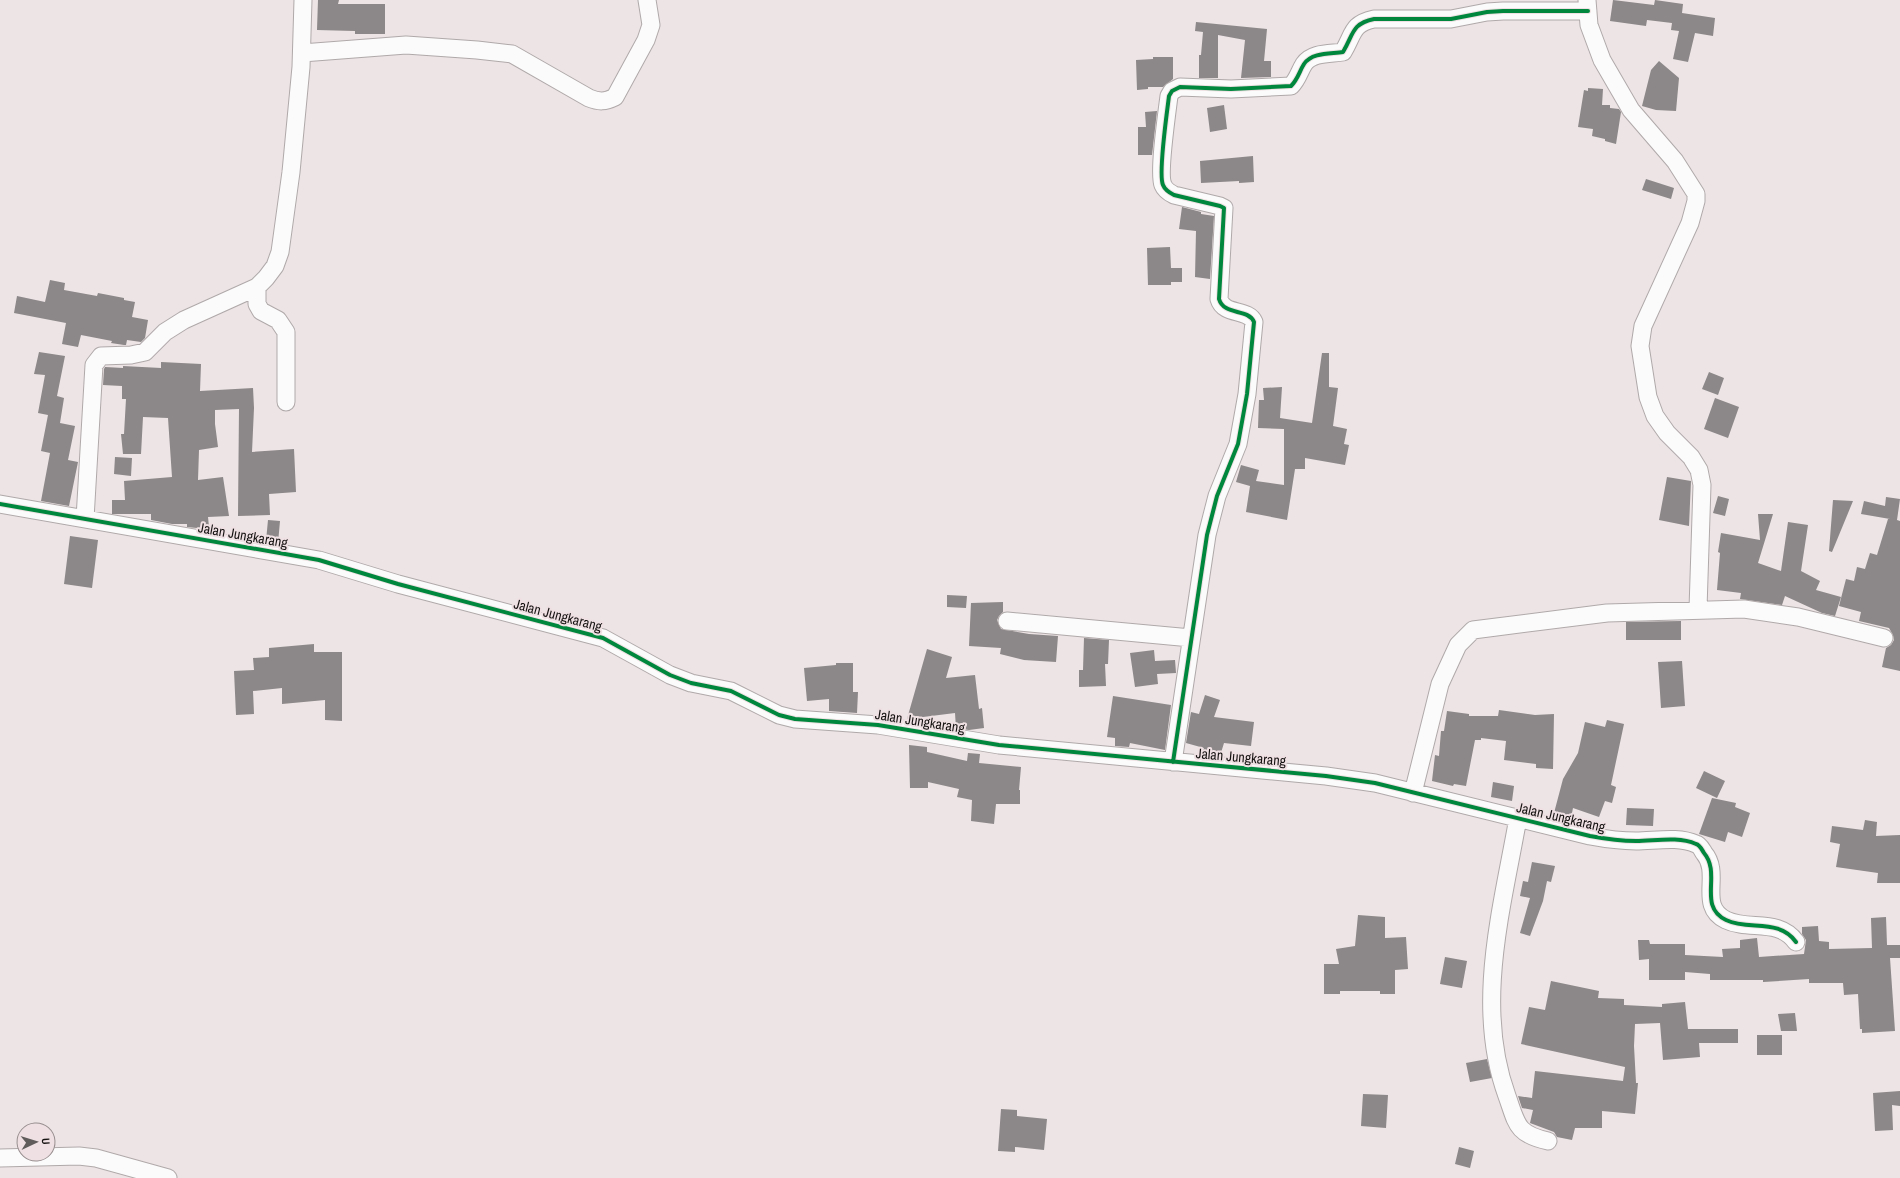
<svg xmlns="http://www.w3.org/2000/svg" width="1900" height="1178" font-family="'Archivo Narrow',sans-serif">
  <rect width="100%" height="100%" fill="#ece4e5"/>
  <path fill="#8c8788" d="M 318,0 L 339,0 L 338,4 L 385,4 L 385,34 L 355,34 L 355,31 L 317,30 Z
    M 1613,0 L 1654,5 L 1655,0 L 1683,4 L 1682,13 L 1715,18 L 1713,36 L 1695,33 L 1688,62 L 1673,59 L 1679,31 L 1671,30 L 1672,23 L 1647,20 L 1646,26 L 1610,21 Z
    M 1196,22 L 1267,29 L 1264,61 L 1271,61 L 1271,77 L 1241,78 L 1245,40 L 1218,35 L 1218,78 L 1199,78 L 1199,55 L 1201,55 L 1203,32 L 1195,31 Z
    M 1153,57 L 1173,57 L 1173,79 L 1163,87 L 1148,87 L 1148,89 L 1137,90 L 1136,60 L 1153,59 Z
    M 1659,61 L 1679,78 L 1676,111 L 1656,110 L 1642,106 L 1651,70 Z
    M 1588,88 L 1603,89 L 1602,105 L 1610,105 L 1610,108 L 1619,109 L 1621,112 L 1616,144 L 1605,141 L 1605,139 L 1592,136 L 1593,129 L 1578,127 L 1584,90 L 1588,91 Z
    M 1224,105 L 1227,129 L 1210,132 L 1207,108 Z
    M 1157,111 L 1152,155 L 1138,155 L 1138,127 L 1146,127 L 1145,112 Z
    M 1253,156 L 1254,182 L 1239,183 L 1239,181 L 1201,183 L 1200,161 Z
    M 1646,179 L 1674,188 L 1671,199 L 1642,190 Z
    M 1182,207 L 1201,212 L 1201,214 L 1214,216 L 1210,279 L 1195,277 L 1196,231 L 1179,229 Z
    M 1170,247 L 1171,268 L 1182,268 L 1182,282 L 1171,282 L 1171,285 L 1148,285 L 1147,248 Z
    M 50,280 L 65,283 L 64,290 L 97,296 L 98,293 L 124,298 L 124,300 L 135,302 L 132,317 L 148,320 L 145,338 L 141,342 L 127,340 L 126,345 L 124,345 L 111,343 L 112,341 L 81,335 L 78,347 L 62,344 L 66,323 L 14,313 L 17,296 L 45,302 Z
    M 39,352 L 65,356 L 57,396 L 64,398 L 60,423 L 75,426 L 68,460 L 78,462 L 69,506 L 41,501 L 50,453 L 41,451 L 48,415 L 38,413 L 45,375 L 34,374 Z
    M 1322,353 L 1329,353 L 1329,387 L 1338,388 L 1333,426 L 1347,429 L 1344,444 L 1349,445 L 1345,465 L 1305,458 L 1305,469 L 1295,469 L 1287,520 L 1246,512 L 1250,486 L 1236,482 L 1241,465 L 1259,470 L 1256,481 L 1284,485 L 1284,429 L 1258,428 L 1259,400 L 1264,400 L 1263,388 L 1282,387 L 1280,418 L 1312,423 Z
    M 161,362 L 201,364 L 200,391 L 253,388 L 254,408 L 252,452 L 294,449 L 296,492 L 269,494 L 270,515 L 238,516 L 239,409 L 215,410 L 215,424 L 218,447 L 199,450 L 198,480 L 223,477 L 229,516 L 208,517 L 209,527 L 197,528 L 187,527 L 187,524 L 172,524 L 151,520 L 151,514 L 112,514 L 112,500 L 125,500 L 124,481 L 172,477 L 168,418 L 143,417 L 141,454 L 123,454 L 121,434 L 124,434 L 126,399 L 122,399 L 122,386 L 103,385 L 104,369 L 105,367 L 123,368 L 123,366 L 161,368 Z
    M 1709,372 L 1724,378 L 1718,395 L 1702,389 Z
    M 1715,398 L 1739,407 L 1728,438 L 1704,429 Z
    M 115,457 L 132,458 L 131,476 L 114,474 Z
    M 1667,477 L 1691,481 L 1689,526 L 1659,520 Z
    M 1718,496 L 1729,499 L 1725,516 L 1713,513 Z
    M 1886,497 L 1900,499 L 1897,520 L 1900,521 L 1900,671 L 1882,667 L 1886,648 L 1891,645 L 1894,640 L 1893,635 L 1889,628 L 1859,621 L 1861,612 L 1839,606 L 1846,579 L 1854,581 L 1857,567 L 1865,569 L 1870,553 L 1877,555 L 1888,519 L 1890,519 L 1861,514 L 1864,501 L 1885,506 Z
    M 1833,500 L 1853,501 L 1832,552 L 1829,551 Z
    M 1758,514 L 1773,514 L 1758,563 L 1781,571 L 1788,522 L 1808,525 L 1801,571 L 1820,581 L 1816,590 L 1841,597 L 1835,616 L 1822,613 L 1785,596 L 1782,605 L 1740,599 L 1741,593 L 1717,590 L 1720,553 L 1718,552 L 1721,533 L 1760,540 Z
    M 268,520 L 280,521 L 278,543 L 266,541 Z
    M 70,536 L 98,540 L 92,588 L 64,584 Z
    M 947,595 L 967,596 L 966,608 L 947,607 Z
    M 1003,602 L 1003,612 L 999,616 L 997,620 L 1001,629 L 1029,634 L 1058,636 L 1056,662 L 1024,660 L 1000,654 L 1001,648 L 969,646 L 971,603 Z
    M 1681,621 L 1681,640 L 1626,640 L 1626,622 Z
    M 1084,638 L 1109,640 L 1108,664 L 1105,664 L 1106,686 L 1079,687 L 1079,670 L 1083,670 Z
    M 314,644 L 314,652 L 342,652 L 342,721 L 325,720 L 325,700 L 282,704 L 282,688 L 253,691 L 254,714 L 236,715 L 234,671 L 254,670 L 253,658 L 269,657 L 269,648 Z
    M 927,649 L 952,657 L 946,678 L 975,675 L 979,709 L 982,708 L 984,728 L 969,730 L 956,728 L 955,713 L 907,719 Z
    M 1154,650 L 1155,661 L 1175,660 L 1176,673 L 1157,674 L 1158,684 L 1135,687 L 1130,653 Z
    M 1682,661 L 1685,706 L 1661,708 L 1658,662 Z
    M 836,663 L 853,663 L 853,692 L 858,692 L 857,713 L 829,711 L 829,699 L 807,701 L 804,668 L 836,665 Z
    M 1205,695 L 1220,700 L 1214,717 L 1254,722 L 1251,746 L 1224,743 L 1220,756 L 1202,753 L 1204,748 L 1186,743 L 1191,712 L 1199,714 Z
    M 1113,696 L 1171,705 L 1165,750 L 1130,743 L 1129,747 L 1115,746 L 1115,738 L 1107,737 Z
    M 1499,710 L 1535,715 L 1554,714 L 1553,769 L 1536,768 L 1536,764 L 1504,760 L 1506,741 L 1481,738 L 1481,740 L 1475,740 L 1466,786 L 1454,784 L 1453,786 L 1432,781 L 1435,755 L 1439,756 L 1441,731 L 1444,731 L 1447,711 L 1469,714 L 1469,716 L 1498,716 Z
    M 1607,720 L 1624,724 L 1611,785 L 1616,787 L 1612,803 L 1605,801 L 1599,817 L 1573,808 L 1571,818 L 1554,813 L 1563,779 L 1578,753 L 1585,722 L 1605,727 Z
    M 909,745 L 927,747 L 927,752 L 967,761 L 968,753 L 980,754 L 979,763 L 1021,767 L 1019,790 L 1020,790 L 1020,804 L 996,804 L 994,824 L 971,821 L 972,800 L 957,797 L 959,789 L 928,782 L 928,788 L 910,788 Z
    M 1704,771 L 1725,781 L 1717,798 L 1696,788 Z
    M 1493,782 L 1514,786 L 1512,801 L 1491,797 Z
    M 1712,798 L 1736,803 L 1735,807 L 1750,813 L 1742,837 L 1728,832 L 1725,842 L 1699,834 Z
    M 1627,808 L 1654,809 L 1653,826 L 1626,825 Z
    M 1865,820 L 1877,822 L 1876,836 L 1900,835 L 1900,883 L 1877,883 L 1878,873 L 1836,867 L 1840,844 L 1830,842 L 1832,826 L 1863,830 Z
    M 1532,862 L 1555,866 L 1551,882 L 1547,881 L 1543,901 L 1530,936 L 1520,933 L 1530,898 L 1520,896 L 1523,881 L 1528,882 Z
    M 1358,915 L 1385,917 L 1385,938 L 1406,937 L 1408,969 L 1395,970 L 1395,994 L 1380,994 L 1380,991 L 1340,991 L 1340,994 L 1324,994 L 1324,964 L 1339,964 L 1336,949 L 1355,946 Z
    M 1886,917 L 1887,945 L 1900,945 L 1900,958 L 1890,958 L 1895,1031 L 1862,1033 L 1862,1029 L 1860,1029 L 1858,994 L 1844,995 L 1843,983 L 1809,983 L 1809,979 L 1763,982 L 1763,980 L 1710,980 L 1710,974 L 1685,972 L 1685,980 L 1649,980 L 1649,959 L 1639,960 L 1638,940 L 1649,940 L 1650,944 L 1685,944 L 1685,955 L 1723,957 L 1722,949 L 1740,948 L 1740,940 L 1757,938 L 1759,957 L 1804,954 L 1806,940 L 1802,934 L 1802,927 L 1818,926 L 1819,941 L 1829,942 L 1829,949 L 1872,948 L 1871,918 Z
    M 1445,957 L 1467,961 L 1462,988 L 1440,984 Z
    M 1551,981 L 1599,991 L 1598,998 L 1624,999 L 1624,1005 L 1662,1007 L 1662,1004 L 1685,1002 L 1688,1029 L 1738,1029 L 1738,1043 L 1699,1043 L 1700,1057 L 1663,1060 L 1660,1023 L 1635,1024 L 1634,1046 L 1636,1083 L 1638,1083 L 1635,1114 L 1602,1111 L 1602,1128 L 1575,1128 L 1572,1140 L 1557,1137 L 1554,1132 L 1530,1123 L 1533,1110 L 1522,1108 L 1518,1096 L 1532,1098 L 1535,1071 L 1623,1081 L 1625,1067 L 1521,1044 L 1529,1007 L 1545,1010 Z
    M 1795,1013 L 1797,1031 L 1781,1031 L 1778,1014 Z
    M 1757,1035 L 1782,1035 L 1782,1055 L 1757,1055 Z
    M 1487,1059 L 1492,1078 L 1470,1082 L 1466,1063 Z
    M 1900,1091 L 1900,1106 L 1892,1105 L 1893,1130 L 1875,1131 L 1873,1093 Z
    M 1363,1094 L 1388,1095 L 1386,1128 L 1361,1126 Z
    M 1001,1109 L 1017,1110 L 1017,1116 L 1047,1119 L 1044,1150 L 1015,1147 L 1015,1152 L 998,1151 Z
    M 1459,1147 L 1474,1151 L 1470,1168 L 1455,1164 Z"/>
  <g fill="none" stroke-linecap="round" stroke-linejoin="round">
    <defs>
      <path id="street" d="M 1587,0 L 1589,25 L 1602,60 L 1631,110 L 1675,161 L 1696,194 L 1696,201 L 1690,223 L 1643,326 L 1640,346 L 1648,397 L 1655,416 L 1667,433 L 1691,457 L 1699,470 L 1702,485 L 1698,609
        M 302,53 L 406,45 L 477,50 L 512,54 L 589,98 C 599,102 605,102 615,97 L 646,40 L 651,25 L 647,0
        M 257,287 L 257,304 L 261,311 L 278,320 L 286,332 L 286,402
        M 0,504 L 319,560 L 398,584 L 603,638 L 670,675 L 691,683 L 731,691 L 779,715 L 795,719 L 878,725 L 999,745 L 1326,776 L 1375,783 L 1590,836 C 1606,839 1620,841 1636,841 C 1655,841 1678,836 1696,844 C 1700,845 1702,850 1704,853 C 1722,874 1697,906 1726,920 C 1749,931 1779,918 1796,942
        M 85,519 L 94,365 L 101,356 L 131,355 L 145,352 L 165,332 L 184,320 L 257,287 L 266,278 L 275,266 L 280,252 L 291,172 L 301,67 L 303,0
        M 1007,621 L 1191,638
        M 1173,762 L 1207,535 L 1217,496 L 1238,444 L 1247,394 L 1254,322 C 1248,308 1224,316 1219,299 L 1224,208 L 1220,206 L 1174,195 C 1170,193 1165,190 1163,185 C 1158,174 1167,112 1169,96 L 1172,91 L 1180,87 L 1231,89 L 1291,86 C 1298,79 1299,72 1304,64 C 1312,52 1331,54 1343,52 C 1354,34 1351,24 1374,19 L 1451,19 L 1487,12 L 1503,11 L 1588,11
        M 1413,793 L 1440,684 L 1458,645 L 1473,630 L 1607,613 L 1744,609 L 1798,617 L 1884,638
        M 1518,818 C 1502,909 1474,1006 1507,1096 C 1517,1124 1516,1134 1548,1141
        M 0,1158 L 79,1156 L 96,1158 L 168,1178"/>
    </defs>
    <use href="#street" stroke="#b0a9aa" stroke-width="19"/>
    <use href="#street" stroke="#fcfbfb" stroke-width="17"/>
    <defs>
      <path id="cycleway" d="M 0,504 L 319,560 L 398,584 L 603,638 L 670,675 L 691,683 L 731,691 L 779,715 L 795,719 L 878,725 L 999,745 L 1326,776 L 1375,783 L 1590,836 C 1606,839 1620,841 1636,841 C 1655,841 1678,836 1696,844 C 1700,845 1702,850 1704,853 C 1722,874 1697,906 1726,920 C 1749,931 1779,918 1796,942
        M 1173,762 L 1207,535 L 1217,496 L 1238,444 L 1247,394 L 1254,322 C 1248,308 1224,316 1219,299 L 1224,208 L 1220,206 L 1174,195 C 1170,193 1165,190 1163,185 C 1158,174 1167,112 1169,96 L 1172,91 L 1180,87 L 1231,89 L 1291,86 C 1298,79 1299,72 1304,64 C 1312,52 1331,54 1343,52 C 1354,34 1351,24 1374,19 L 1451,19 L 1487,12 L 1503,11 L 1588,11"/>
    </defs>
    <use href="#cycleway" stroke="#efe1e3" stroke-width="6"/>
    <use href="#cycleway" stroke="#00873e" stroke-width="4"/>
  </g>
  <g text-anchor="middle" dominant-baseline="central" stroke-width="4" stroke-linejoin="round" paint-order="stroke">
    <g font-size="14" fill="#161212" stroke="#efe1e3">
      <text transform="translate(243 535) rotate(10)">Jalan Jungkarang</text>
      <text transform="translate(558 615) rotate(15)">Jalan Jungkarang</text>
      <text transform="translate(920 721) rotate(9)">Jalan Jungkarang</text>
      <text transform="translate(1241 757) rotate(5)">Jalan Jungkarang</text>
      <text transform="translate(1561 817) rotate(13)">Jalan Jungkarang</text>
    </g>
  </g>
  <g transform="translate(36 1142) rotate(86)"><circle r="19" fill="#efe1e3" stroke="#988e8f"/>
  <path d="M0-3L7 15L0 10L-7 15Z" fill="#615c5c"/>
  <text y="-6" font-size="11" font-weight="bold" text-anchor="middle" fill="#161212">U</text>
  </g>
</svg>
